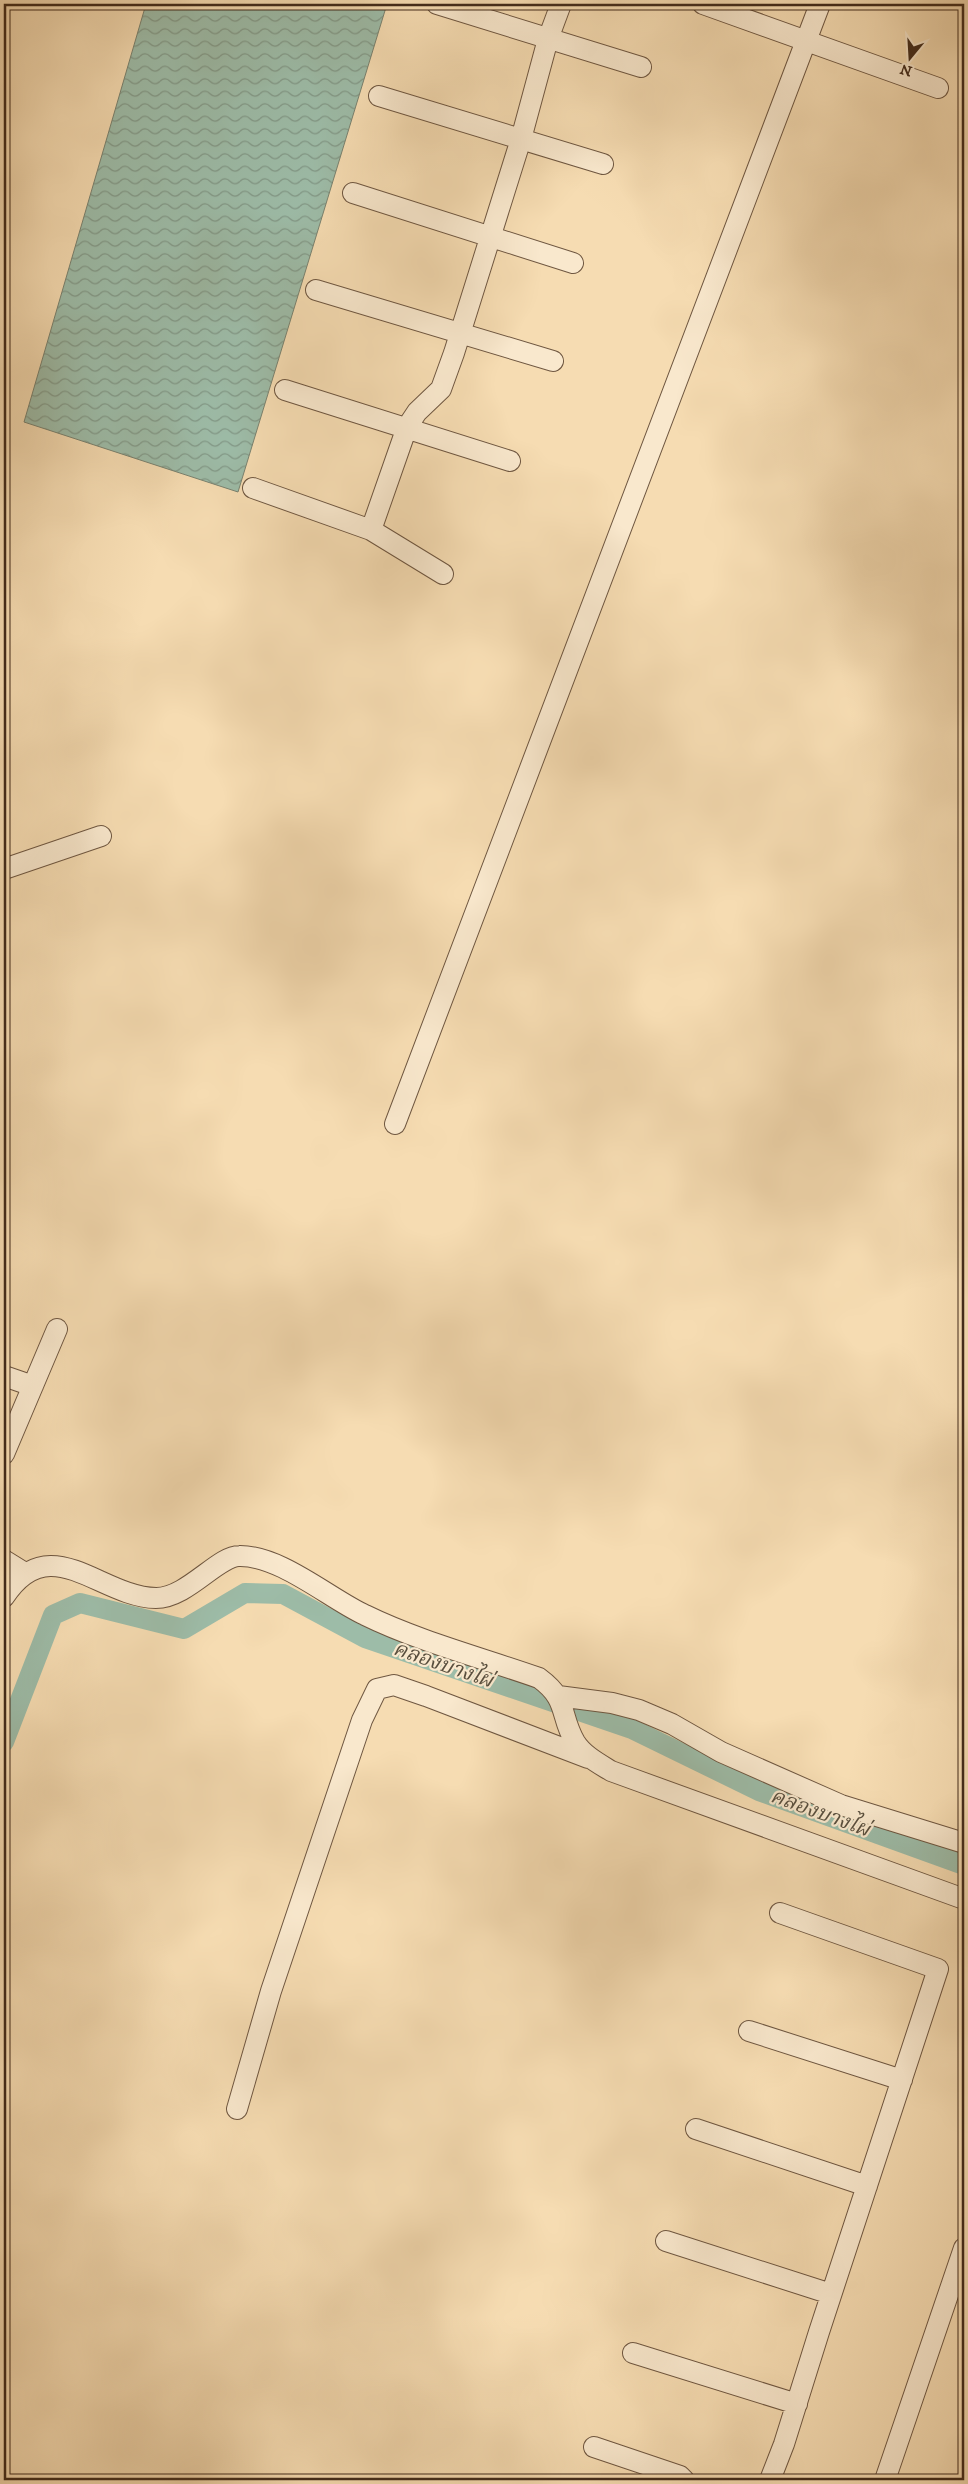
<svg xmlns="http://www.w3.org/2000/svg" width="968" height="2484" font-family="'IM FELL DW Pica','Noto Serif Thai',serif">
  <defs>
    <pattern id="water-waves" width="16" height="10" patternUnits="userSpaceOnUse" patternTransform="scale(1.25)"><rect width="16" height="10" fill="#9dbca8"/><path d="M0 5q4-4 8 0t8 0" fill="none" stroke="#829988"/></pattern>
  </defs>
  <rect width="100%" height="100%" fill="#f6dcb2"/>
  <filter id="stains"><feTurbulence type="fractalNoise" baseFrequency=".004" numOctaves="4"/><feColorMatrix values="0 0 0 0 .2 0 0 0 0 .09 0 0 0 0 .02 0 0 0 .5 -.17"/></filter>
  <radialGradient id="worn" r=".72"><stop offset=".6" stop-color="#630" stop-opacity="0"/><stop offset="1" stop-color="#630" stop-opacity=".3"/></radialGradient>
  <path fill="url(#water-waves)" stroke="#798270" d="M 146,4 L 387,4 L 238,492 L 24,422 Z"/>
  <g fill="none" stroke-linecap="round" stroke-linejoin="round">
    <path stroke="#9dbca8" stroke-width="20" d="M 4,1742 L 53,1615 L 80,1603 L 184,1629 L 245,1593 L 283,1594 L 365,1638 L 632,1729 L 759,1791 L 964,1865"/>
    <defs>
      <path id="minor" d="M 437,4 L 641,67
        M 703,4 L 938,88
        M 379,96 L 603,164
        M 353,193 L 573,263
        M 316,290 L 553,361
        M 285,390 L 510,461
        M 253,488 L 371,530 L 443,574
        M 371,530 L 407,427 L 417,412 L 441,389 L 454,353 L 521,139 L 548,39 L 561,4
        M 4,869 L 101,836
        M 395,1124 L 820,4
        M 4,1376 L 33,1386
        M 4,1454 L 57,1329
        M 4,1560 L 25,1573
        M 4,1597 C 50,1527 99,1597 156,1598 C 187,1598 218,1556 239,1556 C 280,1555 330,1599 365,1615 C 418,1641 482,1658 539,1678 C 569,1700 559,1714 575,1742 C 583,1755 598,1763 611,1771 L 964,1899
        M 558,1696 L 612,1703 L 639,1710 L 672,1724 L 721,1752 L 841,1805 L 964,1843
        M 749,2031 L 902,2080
        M 237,2109 L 271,1991 L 362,1720 L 377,1689 L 394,1685 L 426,1696 L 588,1758
        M 696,2129 L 867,2186
        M 666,2241 L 831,2294
        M 633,2353 L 797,2404
        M 594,2447 L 680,2476 L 684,2480
        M 770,2480 L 784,2444 L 819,2332 L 938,1969 L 780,1913
        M 885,2480 L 964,2248"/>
    </defs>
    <use href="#minor" stroke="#6f5741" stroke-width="22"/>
    <use href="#minor" stroke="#f9e8cd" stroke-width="20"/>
  </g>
  <g text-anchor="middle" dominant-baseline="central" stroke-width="4.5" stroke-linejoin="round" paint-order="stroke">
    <g font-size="21" font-style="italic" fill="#594f3e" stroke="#f9e8cd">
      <text transform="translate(443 1665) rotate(19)">คลองบางไผ่</text>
      <text transform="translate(820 1813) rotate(20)">คลองบางไผ่</text>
    </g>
  </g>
  <rect width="968" height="2484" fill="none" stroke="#f6dcb2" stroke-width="20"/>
  <rect x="5" y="5" width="958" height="2474" fill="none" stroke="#422b1b" stroke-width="2.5"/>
  <rect x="10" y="10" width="948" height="2464" fill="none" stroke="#422b1b"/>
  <g transform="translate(910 58) rotate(198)" stroke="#f9e8cd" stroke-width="4" paint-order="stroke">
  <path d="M0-4L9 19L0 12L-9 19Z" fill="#422b1b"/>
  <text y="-8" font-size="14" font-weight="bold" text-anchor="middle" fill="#422b1b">N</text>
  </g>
  <rect width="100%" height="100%" filter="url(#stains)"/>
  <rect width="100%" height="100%" fill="url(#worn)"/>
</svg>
